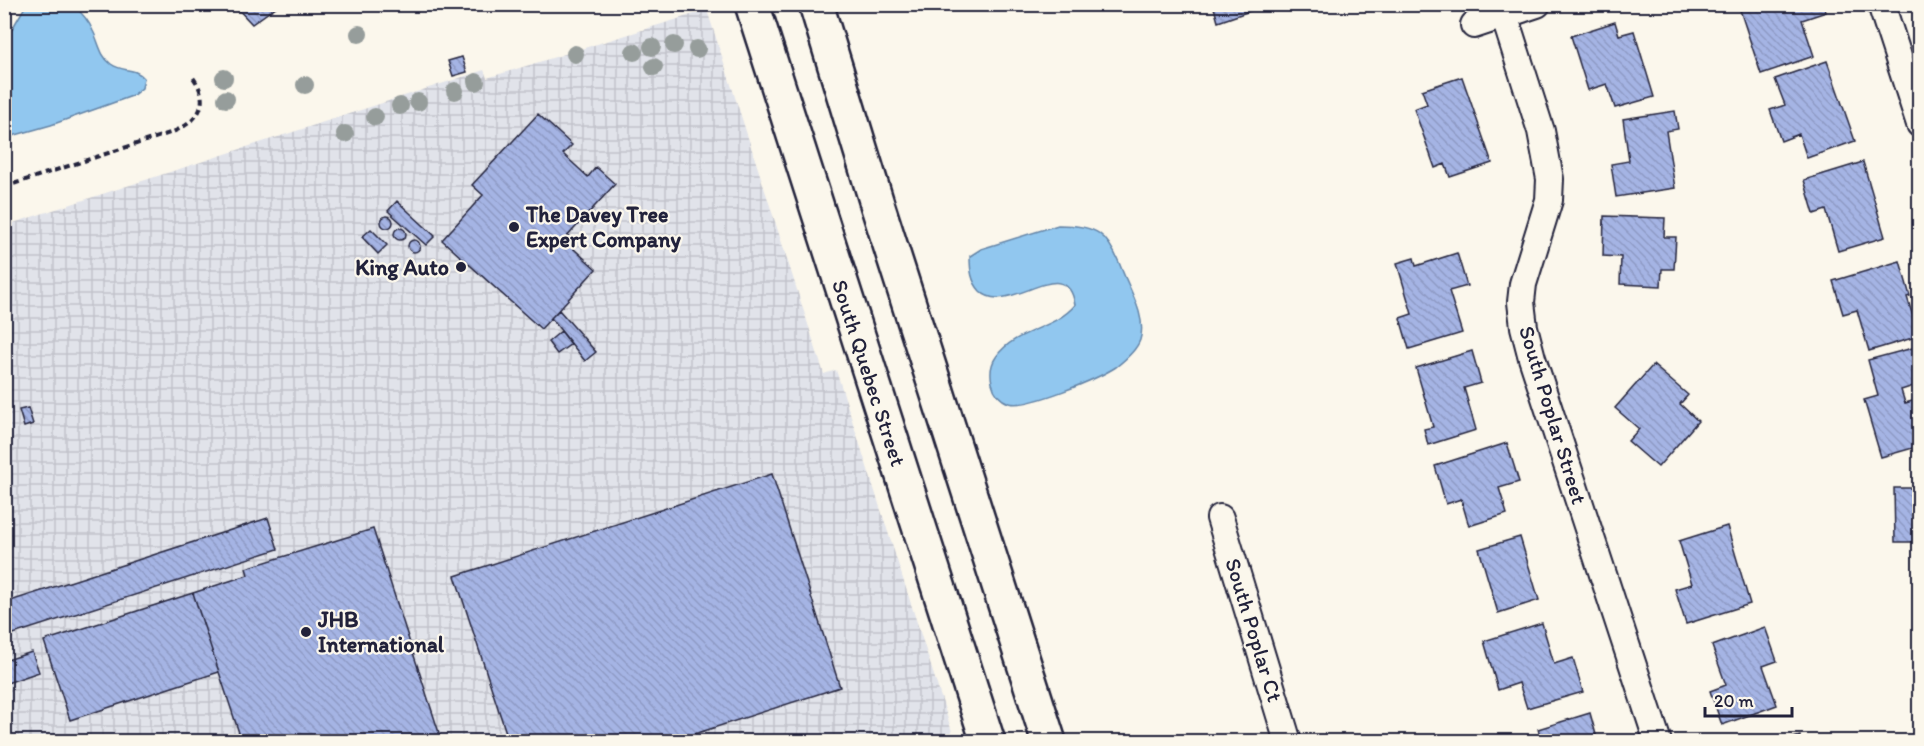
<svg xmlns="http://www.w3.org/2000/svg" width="1924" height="746" font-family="Itim,sans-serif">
  <defs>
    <pattern id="industrial-grid" width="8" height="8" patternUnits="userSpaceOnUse" patternTransform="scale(1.5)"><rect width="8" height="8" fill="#e1e3ea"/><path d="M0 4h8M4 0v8" fill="none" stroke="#c1c2ca"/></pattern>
    <pattern id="building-back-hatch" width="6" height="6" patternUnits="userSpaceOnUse" patternTransform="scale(1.5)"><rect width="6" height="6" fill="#a5b4e4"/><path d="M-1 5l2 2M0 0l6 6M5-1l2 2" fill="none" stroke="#8e9ac4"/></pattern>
  </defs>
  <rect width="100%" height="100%" fill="#fbf7ec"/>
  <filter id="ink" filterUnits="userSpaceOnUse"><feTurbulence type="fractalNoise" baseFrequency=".0167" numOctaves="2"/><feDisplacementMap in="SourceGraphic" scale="12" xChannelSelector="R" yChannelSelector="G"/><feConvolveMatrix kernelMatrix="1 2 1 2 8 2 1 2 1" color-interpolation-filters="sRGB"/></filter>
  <g filter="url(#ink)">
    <path fill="url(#industrial-grid)" d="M 707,10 L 824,374 L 836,370 L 955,741 L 5,741 L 4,226 L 484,70 L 487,78 Z"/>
    <path fill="#91c7ef" stroke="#6585a7" stroke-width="1.5" d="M 26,5 L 73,5 C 81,12 89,21 93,31 C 99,42 100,56 111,64 C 123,73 133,66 144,78 L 142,88 L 132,96 L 51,125 L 5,138 L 5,41 Z
      M 1058,225 C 1097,225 1108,233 1122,270 C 1130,290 1147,318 1140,340 C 1136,351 1125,360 1116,367 C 1099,378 1027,409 1009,403 C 1000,400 994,392 992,383 C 990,374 991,364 996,357 C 1015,329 1054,330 1075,305 C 1067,249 1007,319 980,291 C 971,281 970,270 970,256 L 981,249 Z"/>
    <path fill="url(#building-back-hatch)" stroke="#22223b" stroke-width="1.5" d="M 233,4 L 280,4 L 252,24 Z
      M 1213,4 L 1270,4 L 1218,22 Z
      M 1738,4 L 1823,4 L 1826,12 L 1802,20 L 1814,56 L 1761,74 Z
      M 1615,22 L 1619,35 L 1634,31 L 1654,97 L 1615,108 L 1607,84 L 1588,90 L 1571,36 Z
      M 462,57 L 467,72 L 453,76 L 448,61 Z
      M 1827,61 L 1855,141 L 1807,158 L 1799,134 L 1781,141 L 1770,110 L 1785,105 L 1775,79 Z
      M 1462,77 L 1492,163 L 1450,177 L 1445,164 L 1435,168 L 1414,109 L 1427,104 L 1422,90 Z
      M 1675,111 L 1678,129 L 1666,131 L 1675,188 L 1616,197 L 1611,164 L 1629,161 L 1623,119 Z
      M 538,114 L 572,145 L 563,154 L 588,177 L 596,167 L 615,184 L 564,240 L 596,269 L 541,329 L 442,240 L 483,195 L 472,185 Z
      M 1863,162 L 1885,237 L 1838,251 L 1826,210 L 1814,214 L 1804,180 Z
      M 397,201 L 435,236 L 426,245 L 388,211 Z
      M 1604,216 L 1665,218 L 1664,237 L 1676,237 L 1674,269 L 1662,269 L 1661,286 L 1620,284 L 1621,257 L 1603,256 Z
      M381 222a6 6 0 1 1 12 0a6 6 0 1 1-12 0Z
      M394 234a6 6 0 1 1 12 0a6 6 0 1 1-12 0Z
      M 371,229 L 387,245 L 378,254 L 362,237 Z
      M408 246a6 6 0 1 1 12 0a6 6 0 1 1-12 0Z
      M 1457,253 L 1467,286 L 1449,291 L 1462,333 L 1409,349 L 1400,318 L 1412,314 L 1397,263 L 1414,258 L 1416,266 Z
      M 1900,261 L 1910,296 L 1907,297 L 1919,336 L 1869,351 L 1857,310 L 1843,314 L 1833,281 Z
      M 559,310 L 596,352 L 585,361 L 551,318 Z
      M 561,331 L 571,344 L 557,354 L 548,342 Z
      M 1920,346 L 1920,384 L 1901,390 L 1905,403 L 1920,399 L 1920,446 L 1881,457 L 1864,400 L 1878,396 L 1868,360 Z
      M 1472,351 L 1481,383 L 1464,388 L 1476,430 L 1428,445 L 1424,429 L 1433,427 L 1416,368 Z
      M 1653,365 L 1688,395 L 1680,404 L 1698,421 L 1658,467 L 1628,441 L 1639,429 L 1615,408 Z
      M 28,408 L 33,424 L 24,427 L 19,410 Z
      M 1507,443 L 1519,482 L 1499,488 L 1507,514 L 1469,526 L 1461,499 L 1446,504 L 1435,466 Z
      M 772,474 L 840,687 L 670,742 L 509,742 L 455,576 Z
      M 1894,488 L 1920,488 L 1920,542 L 1895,542 Z
      M 268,518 L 278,549 L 4,637 L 4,603 Z
      M 1727,526 L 1750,604 L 1686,624 L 1675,589 L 1692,584 L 1679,541 Z
      M 373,529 L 442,742 L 242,742 L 193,593 L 248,575 L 246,568 Z
      M 1520,537 L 1539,600 L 1498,613 L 1479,549 Z
      M 193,593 L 219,672 L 70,720 L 44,641 Z
      M 1542,623 L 1554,664 L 1573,658 L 1583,692 L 1527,708 L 1519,683 L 1498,690 L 1484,641 Z
      M 1765,627 L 1777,661 L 1763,666 L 1777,705 L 1722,725 L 1710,691 L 1726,685 L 1712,646 Z
      M 32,652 L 39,672 L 7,683 L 4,661 Z
      M 1590,713 L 1598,742 L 1542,742 L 1538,729 Z
      M 1800,736 L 1801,742 L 1780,742 Z"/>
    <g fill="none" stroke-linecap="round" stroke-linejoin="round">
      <defs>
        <path id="minor" d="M 1881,4 L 1920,124
          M 1504,15 L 1541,131 L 1550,179 L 1549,200 L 1523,284 L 1521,302 L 1524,327 L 1532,358 L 1658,742
          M 1474,25 L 1537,4
          M 1220,518 L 1288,742"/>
        <path id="secondary" d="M 752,4 L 988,742
          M 816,4 L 878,207 L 1049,742"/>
      </defs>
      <use href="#minor" stroke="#22223b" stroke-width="30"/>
      <use href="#secondary" stroke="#22223b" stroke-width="38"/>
      <path stroke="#22223b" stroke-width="4" stroke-dasharray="6 4.5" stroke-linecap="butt" d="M 4,187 L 173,132 C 201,120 211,101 192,76"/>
      <use href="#minor" stroke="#fbf7ec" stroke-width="26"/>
      <use href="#secondary" stroke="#fbf7ec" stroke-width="33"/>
    </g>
    <g fill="#969d9b">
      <circle cx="359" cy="34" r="9"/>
      <circle cx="674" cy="45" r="9"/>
      <circle cx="652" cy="47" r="9"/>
      <circle cx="697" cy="49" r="9"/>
      <circle cx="634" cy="52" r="9"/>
      <circle cx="575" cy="54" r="9"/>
      <circle cx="654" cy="67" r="9"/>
      <circle cx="224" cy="78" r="9"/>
      <circle cx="476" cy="82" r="9"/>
      <circle cx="305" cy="85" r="9"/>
      <circle cx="455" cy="91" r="9"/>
      <circle cx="226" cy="99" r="9"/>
      <circle cx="418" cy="102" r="9"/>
      <circle cx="400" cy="106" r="9"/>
      <circle cx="375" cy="117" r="9"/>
      <circle cx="345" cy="134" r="9"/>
    </g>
  </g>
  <g fill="#22223b" stroke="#fbf7ec" stroke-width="2">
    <circle cx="514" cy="227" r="6"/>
    <circle cx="461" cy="267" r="6"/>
    <circle cx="306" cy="632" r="6"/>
  </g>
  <g text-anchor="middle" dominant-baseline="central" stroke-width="4.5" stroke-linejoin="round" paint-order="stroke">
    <g font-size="22" font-weight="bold" fill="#22223b" stroke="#fbf7ec" text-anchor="start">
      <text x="526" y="214">The Davey Tree<tspan x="526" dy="25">Expert Company</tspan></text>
      <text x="449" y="267" text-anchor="end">King Auto</text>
      <text x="318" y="619">JHB<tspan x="318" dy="25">International</tspan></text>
    </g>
    <g font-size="22" fill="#22223b" stroke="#fbf7ec">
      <text transform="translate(869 373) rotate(72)">South Quebec Street</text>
      <text transform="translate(1553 415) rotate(73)">South Poplar Street</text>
      <text transform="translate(1254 630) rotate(73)">South Poplar Ct</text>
    </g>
  </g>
  <rect width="1924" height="746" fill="none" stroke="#fbf7ec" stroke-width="24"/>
  <rect x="12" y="12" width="1900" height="722" fill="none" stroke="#22223b" stroke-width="2" filter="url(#ink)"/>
  <path d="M1705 707v9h87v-9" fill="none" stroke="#22223b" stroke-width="3"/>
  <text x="1714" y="707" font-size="18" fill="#22223b" stroke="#fbf7ec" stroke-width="4.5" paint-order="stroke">20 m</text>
</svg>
